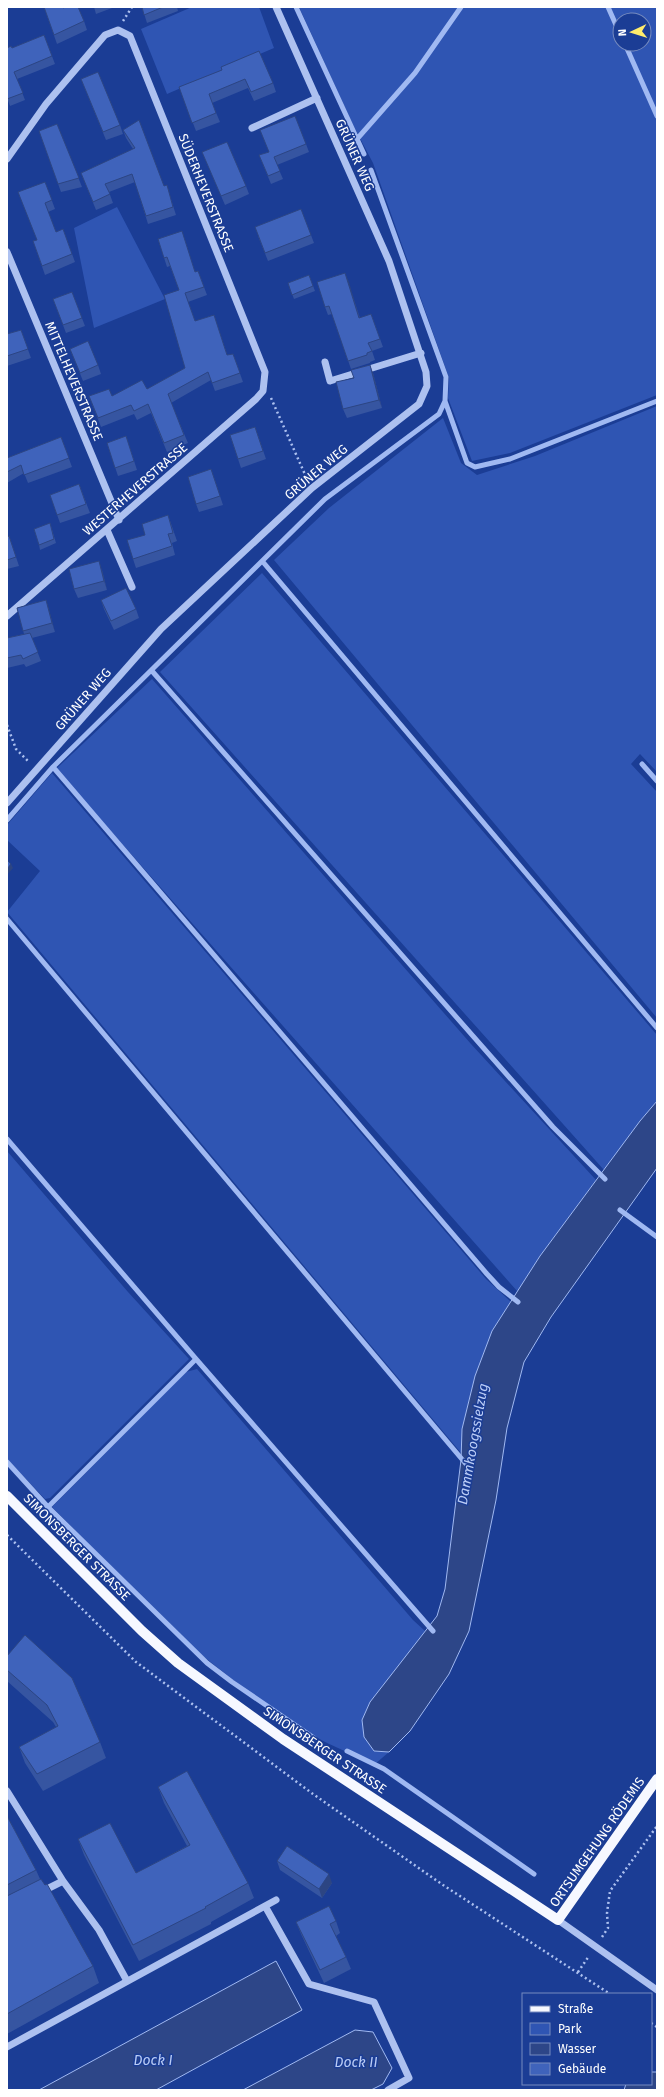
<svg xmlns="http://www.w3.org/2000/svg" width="664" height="2097" font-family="'Fira Sans',sans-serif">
  <rect width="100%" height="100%" fill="#1b3d95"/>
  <path fill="#2f55b3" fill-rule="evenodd" d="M 192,7 L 259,7 L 274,48 L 167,94 L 141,29 Z
    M 299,7 L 657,7 L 657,395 L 510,453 L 472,461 L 448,398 L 449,378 L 373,163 L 353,125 ZM 620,20 L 644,20 L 644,44 L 620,44 Z
    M 117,207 L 165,299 L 94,328 L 74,228 Z
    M 657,406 L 657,772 L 640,754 L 631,764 L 657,792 L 657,1018 L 274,560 L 329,508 L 443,418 L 461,463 L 477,475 L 535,456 Z
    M 262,573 L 657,1035 L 657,1101 L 640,1121 L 604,1170 L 160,672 Z
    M 152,679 L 471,1044 L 596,1180 L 540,1256 L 518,1292 L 56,769 Z
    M 52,773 L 486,1279 L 511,1302 L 492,1331 L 462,1429 L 462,1454 L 7,912 L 40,871 L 7,840 L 7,825 Z
    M 7,1151 L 128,1292 L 189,1359 L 50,1498 L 45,1499 L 7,1459 Z
    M 197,1369 L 413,1620 L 425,1631 L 408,1654 L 374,1751 L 389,1752 L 375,1764 C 355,1755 333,1747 314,1736 C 271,1711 232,1679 193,1648 L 52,1507 L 186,1372 Z"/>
  <path fill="#2d4688" stroke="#a0b9f2" d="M 657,1101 L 657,1168 L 551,1317 L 524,1362 L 507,1428 L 496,1500 L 469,1631 L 449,1674 L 410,1731 L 389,1752 L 374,1751 L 364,1737 L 362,1720 L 370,1702 L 437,1616 L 445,1589 L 461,1460 L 462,1429 L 475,1376 L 492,1331 L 540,1256 L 640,1121 Z
    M 276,1961 L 302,2010 L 156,2090 L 39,2090 Z
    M 355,2030 L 373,2032 L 392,2068 L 383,2084 L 371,2090 L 243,2090 Z
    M 651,2072 L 657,2072 L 657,2090 L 624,2090 L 626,2084 L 651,2084 Z"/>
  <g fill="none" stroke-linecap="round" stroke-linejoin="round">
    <path stroke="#a0b9f2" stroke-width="5" d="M 296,7 L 364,154
      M 608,7 L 620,34
      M 625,44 L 657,116
      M 357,139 L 415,73 L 461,7
      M 445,401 L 467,463 L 475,467 L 510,459 L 657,401
      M 263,562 L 657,1028
      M 152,671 L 553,1127 L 605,1179
      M 642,764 L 657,781
      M 53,767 L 487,1274 L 499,1287 L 518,1302
      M 7,820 L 53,767 L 325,499 L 439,414 L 445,401 L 446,377 L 371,170
      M 7,919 L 466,1464
      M 7,1139 L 196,1359 L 433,1631
      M 620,1210 L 657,1237
      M 7,1462 L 48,1507 L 207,1663 L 232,1682 L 314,1738
      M 48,1507 L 196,1359
      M 347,1751 L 384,1769 L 534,1874"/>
    <path stroke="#adc1f0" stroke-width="2.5" stroke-dasharray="2 3" stroke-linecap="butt" d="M 123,21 L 132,7
      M 271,398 L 307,479
      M 7,725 L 16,749 L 29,762
      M 7,1535 L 136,1662 L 313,1794 L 443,1885 L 610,1994
      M 602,1937 L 608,1928 L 607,1913 L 610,1891 L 657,1826
      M 578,1972 L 589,1956
      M 651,2023 L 657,2027"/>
    <path stroke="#adc1f0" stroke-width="7" d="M 252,128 L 317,98
      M 7,159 L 46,104 L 105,35 L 118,30 L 130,36 L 265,372 L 263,391 L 256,399 L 7,616
      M 7,252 L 119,520
      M 325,362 L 330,381 L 421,353
      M 107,530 L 132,587
      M 7,803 L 161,629 L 312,488 L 419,404 L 427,386 L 426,372 L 389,261 L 276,7
      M 7,1791 L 63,1881 L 41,1892
      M 63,1881 L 99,1930 L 127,1981
      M 265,1906 L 309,1984 L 374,2002 L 409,2078 L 388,2090
      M 558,1920 L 657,1990
      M 7,2047 L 276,1900"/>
    <path stroke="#f6f8ff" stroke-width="10" d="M 7,1496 L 142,1631 L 178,1663 L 283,1739 L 558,1920 L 657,1779"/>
  </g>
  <path fill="#3655a1" d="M 44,7 L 63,8 L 84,21 L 87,30 L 57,44 Z
    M 94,7 L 112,7 L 112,8 L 96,14 Z
    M 142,7 L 177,7 L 178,11 L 147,23 Z
    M 44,35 L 55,64 L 17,79 L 25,100 L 10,106 L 7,98 L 7,48 L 12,48 Z
    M 222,70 L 273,83 L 276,92 L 254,101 L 248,88 L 212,103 L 220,122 L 196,131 L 179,87 Z
    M 81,79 L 120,125 L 123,134 L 106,140 Z
    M 57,124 L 82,187 L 61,192 L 39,131 Z
    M 123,130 L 169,193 L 176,215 L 148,224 L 135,182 L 109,192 L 113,203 L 96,210 L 81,173 L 133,149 L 126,138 Z
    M 306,144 L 309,152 L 277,165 L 283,179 L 271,184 L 259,155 L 269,152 Z
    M 202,152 L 246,186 L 249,194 L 225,205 Z
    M 45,182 L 55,209 L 48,212 L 56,232 L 63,229 L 75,262 L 45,275 L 33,241 L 37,240 Z
    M 311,235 L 314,243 L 268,261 L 258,236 Z
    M 158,239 L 196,272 L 198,271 L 207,295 L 188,302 L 195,321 L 214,315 L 227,355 L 233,354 L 243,382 L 215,391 L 211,380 L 171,403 L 188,443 L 167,452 L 151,413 L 137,420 L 134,414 L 101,427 L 89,396 L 112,396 L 147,389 L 185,368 L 179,290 L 170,266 L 167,267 Z
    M 345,273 L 360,318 L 371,314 L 383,347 L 372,351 L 375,360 L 370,362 L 370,363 L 351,369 L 332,314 L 328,315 L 325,307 Z
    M 309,275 L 315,291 L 294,299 L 288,283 Z
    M 72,292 L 85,326 L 66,333 L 53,299 Z
    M 21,330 L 31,358 L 7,366 L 7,334 Z
    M 70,349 L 98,365 L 101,374 L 83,381 Z
    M 373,373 L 382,408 L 347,418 L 343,409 L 354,378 Z
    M 255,427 L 266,459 L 241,468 L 230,435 Z
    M 126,436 L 137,470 L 118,476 L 107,443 Z
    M 61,437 L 72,467 L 28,483 L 24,473 L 7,483 L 7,458 Z
    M 214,478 L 223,505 L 199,512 L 196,504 Z
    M 79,484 L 90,513 L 60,523 L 50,495 Z
    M 168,515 L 177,541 L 172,543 L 175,555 L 136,568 L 133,559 L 145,535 Z
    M 50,523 L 56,543 L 40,550 L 39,545 Z
    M 9,536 L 19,566 L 7,569 L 7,537 Z
    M 102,570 L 107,590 L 78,598 L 74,589 Z
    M 46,600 L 55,632 L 32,638 L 41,661 L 26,667 L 24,664 L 7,668 L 7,638 L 24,634 L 17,608 Z
    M 101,600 L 136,609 L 139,618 L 114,630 L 104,609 Z
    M 7,1656 L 100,1742 L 106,1758 L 43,1791 L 25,1763 L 19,1747 L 56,1727 L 53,1722 L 7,1681 Z
    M 158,1787 L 248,1883 L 254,1898 L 211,1922 L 211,1924 L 139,1961 L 84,1855 L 78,1839 L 136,1873 L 187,1846 L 164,1803 Z
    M 7,1816 L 36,1870 L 40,1879 L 93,1966 L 99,1983 L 7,2034 Z
    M 277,1861 L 332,1883 L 322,1898 L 280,1870 Z
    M 336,1921 L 340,1933 L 336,1936 L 346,1957 L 351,1969 L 324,1983 L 301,1934 L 296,1922 Z"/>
  <path fill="#2c4583" d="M 345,273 L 349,282 L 362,327 L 359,318 Z
    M 370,365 L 373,373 L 382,408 L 379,400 Z
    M 99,561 L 102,570 L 107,590 L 104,581 Z
    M 46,600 L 49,609 L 55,632 L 52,623 Z
    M 11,864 L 13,868 L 7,875 L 7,869 Z
    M 329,1874 L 332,1883 L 322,1898 L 319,1889 Z"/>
  <path fill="#3f63bb" stroke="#2c4583" d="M 44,7 L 62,7 L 63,8 L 65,7 L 78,7 L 84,21 L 54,35 Z
    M 142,7 L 163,7 L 144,15 Z
    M 44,35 L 52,56 L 14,72 L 23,93 L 7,99 L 7,48 L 11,46 L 12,48 Z
    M 259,51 L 273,83 L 251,92 L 245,79 L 209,94 L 216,113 L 192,123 L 179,87 L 222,70 L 221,67 Z
    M 98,72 L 120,125 L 103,132 L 81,79 Z
    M 295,116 L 306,144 L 274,157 L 280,171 L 268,176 L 259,155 L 269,152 L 260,130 Z
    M 139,120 L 164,186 L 167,185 L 173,207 L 146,216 L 132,174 L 105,184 L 110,194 L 93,202 L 81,173 L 135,148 L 123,130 Z
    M 57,124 L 79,178 L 58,184 L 39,131 Z
    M 227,142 L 246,186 L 221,196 L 202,152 Z
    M 45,182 L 52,200 L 45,203 L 56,232 L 63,229 L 72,254 L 42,266 L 33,241 L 37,240 L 18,192 Z
    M 301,209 L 311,235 L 265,253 L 255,227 Z
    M 182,231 L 195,272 L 198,271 L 204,287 L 185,293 L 195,321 L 214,315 L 227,355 L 233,354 L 240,373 L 212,383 L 208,372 L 168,394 L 184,435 L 164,443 L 148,404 L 134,411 L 131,405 L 98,418 L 89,396 L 109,389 L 112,396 L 142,380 L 147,389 L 185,368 L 164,295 L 179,290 L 167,257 L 164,258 L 158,239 Z
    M 345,273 L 359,318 L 371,314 L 380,339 L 368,343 L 372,351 L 367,353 L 367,355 L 348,361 L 329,306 L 325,307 L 317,282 Z
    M 309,275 L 313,286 L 292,295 L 288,283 Z
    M 72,292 L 82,318 L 63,325 L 53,299 Z
    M 21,330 L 28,349 L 7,356 L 7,334 Z
    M 88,341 L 98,365 L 80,373 L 70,349 Z
    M 370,365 L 379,400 L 343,409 L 336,382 L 354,378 L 351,370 Z
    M 255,427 L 263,451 L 238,459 L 230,435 Z
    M 126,436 L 134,461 L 115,468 L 107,443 Z
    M 61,437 L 69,458 L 24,475 L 21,465 L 7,472 L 7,458 Z
    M 211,469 L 220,496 L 196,504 L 188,477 Z
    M 79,484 L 86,504 L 57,515 L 50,495 Z
    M 168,515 L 173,533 L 168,534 L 172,546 L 133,559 L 127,540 L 145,535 L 142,524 Z
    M 50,523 L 54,539 L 39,545 L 34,529 Z
    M 9,536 L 16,557 L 7,560 L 7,537 Z
    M 99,561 L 104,581 L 74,589 L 69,569 Z
    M 126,588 L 136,609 L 111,621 L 101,600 Z
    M 46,600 L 52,623 L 23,631 L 17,608 Z
    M 30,633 L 38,652 L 23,659 L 21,655 L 7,658 L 7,638 Z
    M 7,860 L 11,864 L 7,869 Z
    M 25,1635 L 72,1678 L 100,1742 L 37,1774 L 19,1747 L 58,1726 L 47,1705 L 7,1670 L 7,1656 Z
    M 187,1771 L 248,1883 L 205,1907 L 206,1908 L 133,1945 L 78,1839 L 110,1823 L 136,1873 L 190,1845 L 158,1787 Z
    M 7,1816 L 36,1870 L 7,1885 Z
    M 287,1846 L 329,1874 L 319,1889 L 277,1861 Z
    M 41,1879 L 45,1885 L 47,1884 L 93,1966 L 7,2014 L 7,1896 Z
    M 329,1906 L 336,1921 L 330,1924 L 346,1957 L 320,1970 L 296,1922 Z"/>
  <g text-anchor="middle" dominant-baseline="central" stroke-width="3" stroke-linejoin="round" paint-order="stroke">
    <g font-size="13" fill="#fff" stroke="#1b3d95">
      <text transform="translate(355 155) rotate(66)">GRÜNER WEG</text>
      <text transform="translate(206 193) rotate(68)">SÜDERHEVERSTRASSE</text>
      <text transform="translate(74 381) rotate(67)">MITTELHEVERSTRASSE</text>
      <text transform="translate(316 472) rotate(-40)">GRÜNER WEG</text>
      <text transform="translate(135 489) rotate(-41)">WESTERHEVERSTRASSE</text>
      <text transform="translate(83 699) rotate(-49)">GRÜNER WEG</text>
      <text transform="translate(77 1547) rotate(45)">SIMONSBERGER STRASSE</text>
      <text transform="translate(325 1750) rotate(34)">SIMONSBERGER STRASSE</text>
      <text transform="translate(597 1842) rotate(-55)">ORTSUMGEHUNG RÖDEMIS</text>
    </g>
    <g font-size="14" font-style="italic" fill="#baccf6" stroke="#1b3d95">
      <text transform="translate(473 1444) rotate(-80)">Dammkoogssielzug</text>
      <text x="153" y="2060">Dock I</text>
      <text x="356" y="2062">Dock II</text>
    </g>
  </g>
  <rect width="664" height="2097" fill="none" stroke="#ffffff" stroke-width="16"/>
  <rect x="522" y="1993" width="130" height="92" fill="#1b3d95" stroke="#768bbf"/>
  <rect x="530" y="2006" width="20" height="6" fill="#f6f8ff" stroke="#768bbf"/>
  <text x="558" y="2013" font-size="12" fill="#ffffff">Straße</text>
  <rect x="530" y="2023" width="20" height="12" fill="#2f55b3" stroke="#768bbf"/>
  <text x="558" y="2033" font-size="12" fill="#ffffff">Park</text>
  <rect x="530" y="2043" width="20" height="12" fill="#2d4688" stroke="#768bbf"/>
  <text x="558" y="2053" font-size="12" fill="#ffffff">Wasser</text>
  <rect x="530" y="2063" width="20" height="12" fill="#3f63bb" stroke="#768bbf"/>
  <text x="558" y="2073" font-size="12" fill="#ffffff">Gebäude</text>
  <g transform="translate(632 32) rotate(266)"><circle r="19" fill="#1b3d95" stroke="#768bbf"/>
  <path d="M0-3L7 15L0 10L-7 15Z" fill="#ffec6c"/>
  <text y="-6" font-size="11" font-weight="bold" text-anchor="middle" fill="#ffffff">N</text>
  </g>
</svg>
